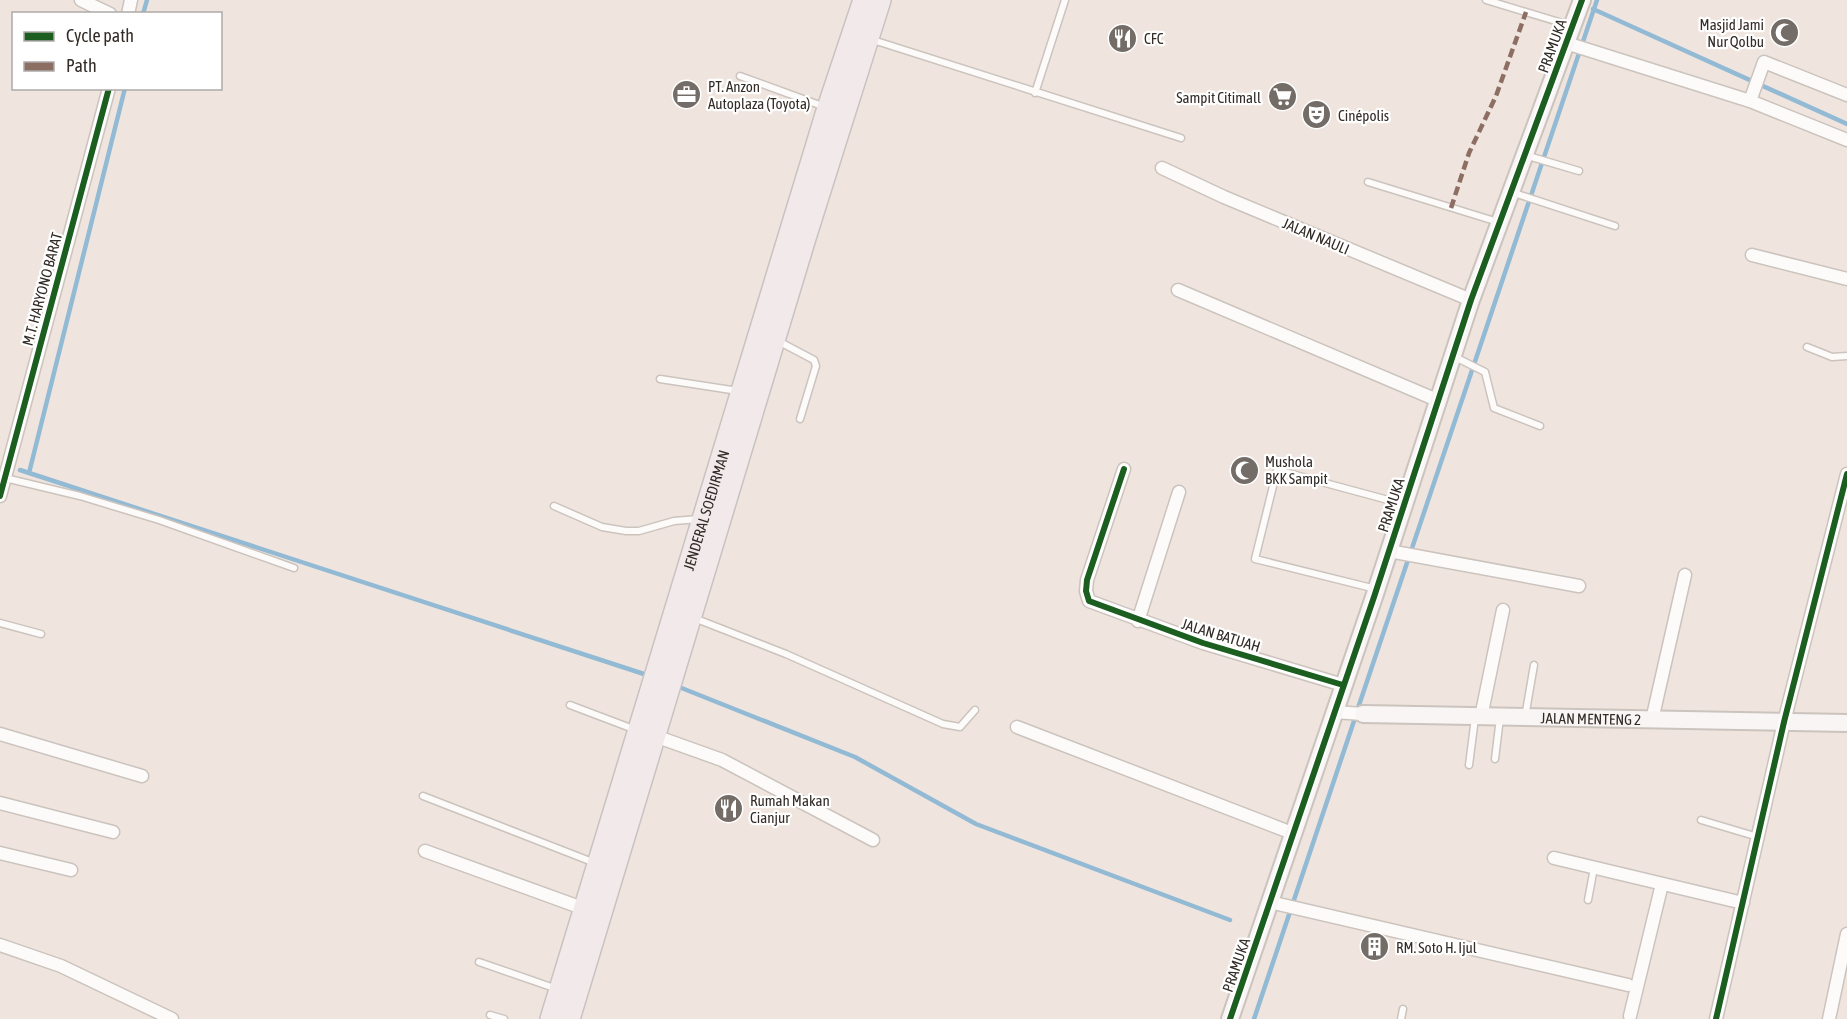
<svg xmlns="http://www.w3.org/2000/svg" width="1847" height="1019" font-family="'Asap Condensed',sans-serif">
  <rect width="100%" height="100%" fill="#f0e5de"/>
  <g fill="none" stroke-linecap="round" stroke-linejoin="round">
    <path stroke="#92bad4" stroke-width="4.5" d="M 1593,9 L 1847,124
      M 143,14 L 147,0
      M 20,470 L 647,675
      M 29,473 L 125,88
      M 679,687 L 855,757 L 976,824 L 1230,920
      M 1357,711 L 1597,0
      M 1254,1019 L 1355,718"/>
    <defs>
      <path id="lane" d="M 1486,0 L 1572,26
        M 873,40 L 1181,138
        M 740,76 L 825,107
        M 1035,93 L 1065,0
        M 1525,155 L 1579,171
        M 1368,182 L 1498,222
        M 1511,192 L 1615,226
        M 778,341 L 814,360 L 816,366 L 800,419
        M 1807,347 L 1832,357 L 1847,356
        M 1455,357 L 1485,372 L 1494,408 L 1540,426
        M 660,379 L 738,391
        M 5,478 L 80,496 L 159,520 L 294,568
        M 554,506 L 602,527 L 626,531 L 639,531 L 674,521 L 699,519
        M 1376,589 L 1255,559 L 1277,470 L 1403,504
        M 694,618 L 786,654 L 943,724 L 960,727 L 975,710
        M 0,623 L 41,634
        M 570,705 L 636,730
        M 1525,717 L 1534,665
        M 1495,759 L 1500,718
        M 1469,765 L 1475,718
        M 423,796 L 595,863
        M 1701,820 L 1758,837
        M 1588,900 L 1594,868
        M 479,962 L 557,989
        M 490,1015 L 504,1019
        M 1401,1019 L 1403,1009"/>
      <path id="street" d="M 81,0 L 110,14
        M 128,14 L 131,0
        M 1566,43 L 1750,101 L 1847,140
        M 1750,101 L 1764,62 L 1847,95
        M 1162,168 L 1224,197 L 1471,300
        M 1752,255 L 1847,279
        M 1178,290 L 1437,400
        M 1124,469 L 1087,580 L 1086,591 L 1089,601 L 1203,643 L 1343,685
        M 0,496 L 109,88
        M 1389,551 L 1579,586
        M 1138,621 L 1179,492
        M 1334,712 L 1363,714
        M 1481,717 L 1503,610
        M 1652,720 L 1685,575
        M 1017,727 L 1292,833
        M 0,734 L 142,776
        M 655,736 L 722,760 L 873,840
        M 0,803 L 113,832
        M 425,851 L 585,909
        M 0,853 L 71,870
        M 1554,858 L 1743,903
        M 1270,902 L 1628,985
        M 0,945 L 61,966 L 172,1019
        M 1630,1016 L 1662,884
        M 1716,1019 L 1784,722 L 1847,474
        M 1829,1019 L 1847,934"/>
      <g id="secondary">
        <path id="s1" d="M 1363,714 L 1847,723"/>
        <path d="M 1230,1019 L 1374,597 L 1471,300 L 1582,0"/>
      </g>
      <g id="highway">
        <path id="s2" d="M 551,1019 L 828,108 L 864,0"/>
        <path d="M 569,1019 L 805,238 L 880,0"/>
      </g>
    </defs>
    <use href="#lane" stroke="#cbc3bd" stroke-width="9"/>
    <use href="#street" stroke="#cbc3bd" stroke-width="15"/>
    <use href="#secondary" stroke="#cbc3bd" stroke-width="20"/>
    <use href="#highway" stroke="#c8c3c0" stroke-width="24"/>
    <use href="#lane" stroke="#fdfbfa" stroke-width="6"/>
    <use href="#street" stroke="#fdfbfa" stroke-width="12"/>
    <use href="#secondary" stroke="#f9f5f5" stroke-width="16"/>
    <use href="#highway" stroke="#f2e9ea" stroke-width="21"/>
    <path stroke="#8d6e63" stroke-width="4.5" stroke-dasharray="9 4.5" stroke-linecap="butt" d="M 1451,208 L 1469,153 L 1496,96 L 1526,12"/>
    <defs>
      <path id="cycleway" d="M 1124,469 L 1087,580 L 1086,591 L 1089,601 L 1203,643 L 1343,685
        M 0,496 L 109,88
        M 1230,1019 L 1374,597 L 1471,300 L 1582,0
        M 1716,1019 L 1784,722 L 1847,474"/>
    </defs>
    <use href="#cycleway" stroke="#fff" stroke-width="10"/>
    <use href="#cycleway" stroke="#1b5e20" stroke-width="6"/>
  </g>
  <defs>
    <symbol id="mosque-disc" viewBox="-11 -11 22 22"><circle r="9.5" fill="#746c66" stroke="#fff"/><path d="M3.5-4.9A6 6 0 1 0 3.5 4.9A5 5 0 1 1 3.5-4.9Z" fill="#fff"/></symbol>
    <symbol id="restaurant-disc" viewBox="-11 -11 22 22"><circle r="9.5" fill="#746c66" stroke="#fff"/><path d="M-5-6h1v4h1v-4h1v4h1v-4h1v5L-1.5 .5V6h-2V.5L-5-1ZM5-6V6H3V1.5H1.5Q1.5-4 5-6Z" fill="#fff"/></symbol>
    <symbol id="office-disc" viewBox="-11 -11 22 22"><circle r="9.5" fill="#746c66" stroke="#fff"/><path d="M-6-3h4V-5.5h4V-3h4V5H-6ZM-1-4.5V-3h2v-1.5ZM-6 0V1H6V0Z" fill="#fff"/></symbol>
    <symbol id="supermarket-disc" viewBox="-11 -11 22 22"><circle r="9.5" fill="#746c66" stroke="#fff"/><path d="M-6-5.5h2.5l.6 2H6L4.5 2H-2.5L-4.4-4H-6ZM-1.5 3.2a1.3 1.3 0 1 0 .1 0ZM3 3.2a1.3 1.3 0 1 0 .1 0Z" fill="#fff"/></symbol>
    <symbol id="theatre-disc" viewBox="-11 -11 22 22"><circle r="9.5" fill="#746c66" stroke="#fff"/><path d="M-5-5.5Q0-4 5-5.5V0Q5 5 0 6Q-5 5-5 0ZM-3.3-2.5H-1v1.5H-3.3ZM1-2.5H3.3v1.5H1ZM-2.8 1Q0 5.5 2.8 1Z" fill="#fff"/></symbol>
    <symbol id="building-disc" viewBox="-11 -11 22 22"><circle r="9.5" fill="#746c66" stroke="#fff"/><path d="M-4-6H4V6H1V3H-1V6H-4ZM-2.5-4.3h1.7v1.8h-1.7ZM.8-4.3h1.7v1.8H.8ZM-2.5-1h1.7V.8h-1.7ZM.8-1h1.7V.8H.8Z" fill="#fff"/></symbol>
  </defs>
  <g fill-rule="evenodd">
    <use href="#mosque-disc" x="1768" y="16" width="33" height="33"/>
    <use href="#restaurant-disc" x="1106" y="22" width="33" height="33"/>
    <use href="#office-disc" x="670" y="78" width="33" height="33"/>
    <use href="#supermarket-disc" x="1266" y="80" width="33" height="33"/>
    <use href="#theatre-disc" x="1300" y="98" width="33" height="33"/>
    <use href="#mosque-disc" x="1228" y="454" width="33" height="33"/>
    <use href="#restaurant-disc" x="712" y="792" width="33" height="33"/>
    <use href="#building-disc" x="1358" y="930" width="33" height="33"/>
  </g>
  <g text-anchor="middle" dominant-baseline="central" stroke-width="4.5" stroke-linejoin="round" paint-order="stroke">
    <g font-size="15" fill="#322b26" stroke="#fff" text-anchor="start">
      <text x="1764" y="24" text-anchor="end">Masjid Jami<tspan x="1764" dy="17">Nur Qolbu</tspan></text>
      <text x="1144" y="38">CFC</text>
      <text x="708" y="86">PT. Anzon<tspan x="708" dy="17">Autoplaza (Toyota)</tspan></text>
      <text x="1261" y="97" text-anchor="end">Sampit Citimall</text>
      <text x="1338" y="115">Cinépolis</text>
      <text x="1265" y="461">Mushola<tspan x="1265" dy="17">BKK Sampit</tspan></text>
      <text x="750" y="800">Rumah Makan<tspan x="750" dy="17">Cianjur</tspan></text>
      <text x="1396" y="947">RM. Soto H. Ijul</text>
    </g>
    <g font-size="15" fill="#322b26" stroke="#fff">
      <text transform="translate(1552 46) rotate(-70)">PRAMUKA</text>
      <text transform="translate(1316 236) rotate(23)">JALAN NAULI</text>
      <text transform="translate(42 289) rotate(-75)">M.T. HARYONO BARAT</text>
      <text transform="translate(1391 505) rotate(-72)">PRAMUKA</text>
      <text stroke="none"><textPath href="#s2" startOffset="532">JENDERAL SOEDIRMAN</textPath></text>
      <text transform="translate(1221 635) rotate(17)">JALAN BATUAH</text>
      <text stroke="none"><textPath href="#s1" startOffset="228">JALAN MENTENG 2</textPath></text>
      <text transform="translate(1236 965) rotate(-71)">PRAMUKA</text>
    </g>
  </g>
  <rect x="12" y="12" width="210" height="78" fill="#ffffff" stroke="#adaaa8" stroke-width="1.5"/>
  <rect x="24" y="32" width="30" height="9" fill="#1b5e20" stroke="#adaaa8" stroke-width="1.5"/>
  <text x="66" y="42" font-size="18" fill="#322b26">Cycle path</text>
  <rect x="24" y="62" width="30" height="9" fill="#8d6e63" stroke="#adaaa8" stroke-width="1.5"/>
  <text x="66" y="72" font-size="18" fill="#322b26">Path</text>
</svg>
